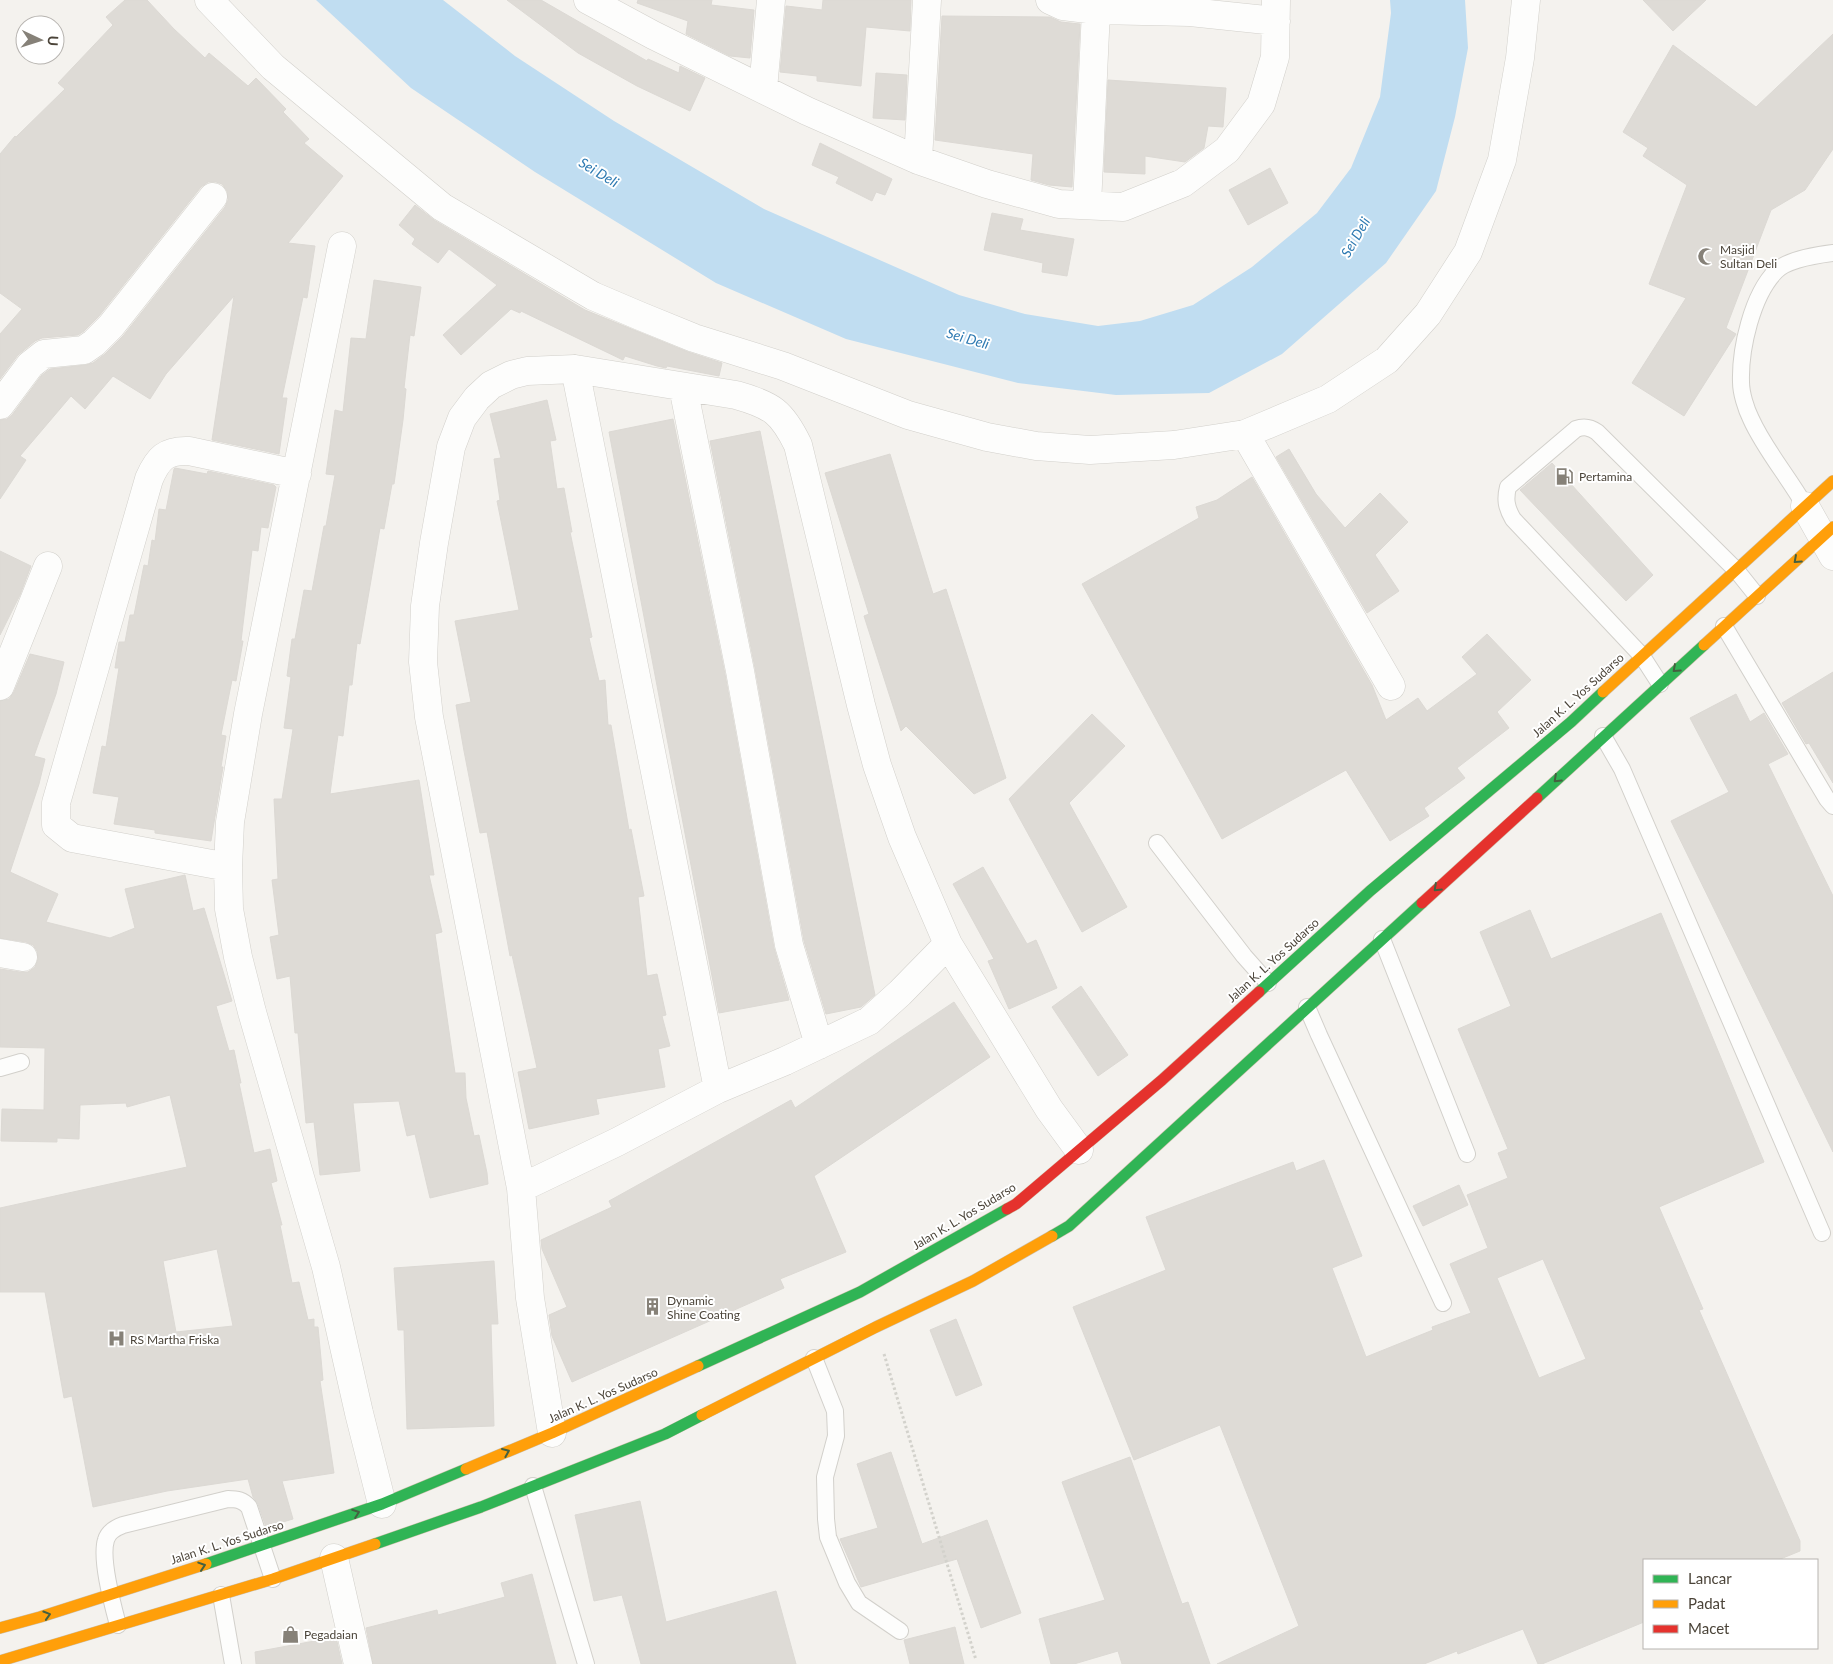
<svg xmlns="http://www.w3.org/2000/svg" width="1833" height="1664" font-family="Lato,sans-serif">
  <rect width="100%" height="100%" fill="#f4f2ee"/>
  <path fill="#c0ddf1" d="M 316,0 L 443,0 L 515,56 L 614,121 L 764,209 L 959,295 L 1025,314 L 1098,326 L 1140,321 L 1193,305 L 1252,267 L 1317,213 L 1351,168 L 1380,97 L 1391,13 L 1390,0 L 1465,0 L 1468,48 L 1455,117 L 1436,191 L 1386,263 L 1282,354 L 1209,393 L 1116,395 L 1018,383 L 846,339 L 716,283 L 535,172 L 411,88 Z"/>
  <path fill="#dedbd6" stroke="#dcd9d4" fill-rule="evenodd" d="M 125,0 L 147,0 L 174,29 L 205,58 L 209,53 L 248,86 L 256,78 L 286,109 L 283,112 L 309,139 L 304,143 L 343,176 L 288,243 L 315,246 L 307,298 L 303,297 L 282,398 L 287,398 L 279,454 L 212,440 L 234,296 L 166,374 L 150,399 L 113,376 L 85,409 L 71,396 L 20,456 L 26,460 L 0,499 L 0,420 L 7,419 L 12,415 L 41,376 L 50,369 L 86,365 L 93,363 L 105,354 L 123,336 L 225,207 L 228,200 L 227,191 L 222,184 L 216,182 L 208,182 L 201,187 L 99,316 L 84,331 L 78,335 L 42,338 L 35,341 L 18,355 L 0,379 L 0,334 L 22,309 L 0,293 L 0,154 L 15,136 L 16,137 L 65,89 L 58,83 L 113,25 L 106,17 Z
    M 507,0 L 541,0 L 647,61 L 648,59 L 679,73 L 680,66 L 705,78 L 690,111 L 637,86 L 578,53 Z
    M 638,0 L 712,0 L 711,5 L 754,10 L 750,58 L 730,56 L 686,34 L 688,21 L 637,3 Z
    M 823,0 L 911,0 L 910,31 L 866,27 L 861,86 L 817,81 L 817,76 L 780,72 L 786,6 L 822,10 Z
    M 1643,0 L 1706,0 L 1673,31 Z
    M 942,16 L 1050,17 L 1061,22 L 1080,24 L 1072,187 L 1049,185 L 1031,180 L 1033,154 L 935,140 Z
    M 1833,34 L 1833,149 L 1805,190 L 1771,210 L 1726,328 L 1736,334 L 1684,416 L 1632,383 L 1686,298 L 1649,284 L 1687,185 L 1643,156 L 1648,148 L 1623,132 L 1673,45 L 1756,107 Z
    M 876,73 L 907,75 L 905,120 L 873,118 Z
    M 1108,80 L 1226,88 L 1223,127 L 1208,126 L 1204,148 L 1185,162 L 1145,156 L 1145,174 L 1104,172 Z
    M 820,143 L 892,179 L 885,195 L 876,192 L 872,201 L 836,183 L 839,177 L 812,165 Z
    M 1270,168 L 1288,203 L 1248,225 L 1229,190 Z
    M 415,205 L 434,220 L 585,310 L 688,352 L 722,363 L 719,376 L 667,366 L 666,368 L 657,366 L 625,356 L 623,360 L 521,311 L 520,313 L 511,309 L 461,355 L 443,335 L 497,285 L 449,249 L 438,263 L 412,244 L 415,239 L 399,225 Z
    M 992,213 L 1023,219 L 1020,230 L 1074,239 L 1067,276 L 1042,272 L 1043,263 L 984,250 Z
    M 374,280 L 421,287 L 414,336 L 410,335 L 404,388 L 406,389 L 403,420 L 394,484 L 392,484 L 384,529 L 380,528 L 360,644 L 357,643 L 352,685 L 349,685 L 343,736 L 338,735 L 330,794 L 419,780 L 434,875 L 429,875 L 442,932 L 435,934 L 455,1073 L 465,1073 L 466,1098 L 474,1136 L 479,1135 L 487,1173 L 488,1184 L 430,1198 L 415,1134 L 407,1136 L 399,1101 L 353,1103 L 360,1171 L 320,1175 L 314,1122 L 306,1123 L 298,1033 L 295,1033 L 290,976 L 277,979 L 270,937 L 279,935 L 272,880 L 278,879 L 274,799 L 282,799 L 293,729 L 284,728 L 291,677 L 287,676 L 292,639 L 295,639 L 304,590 L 312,591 L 324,526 L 326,526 L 335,475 L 326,474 L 335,410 L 343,412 L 351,338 L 366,339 Z
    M 547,400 L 556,440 L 550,441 L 557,489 L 564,488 L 572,532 L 570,532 L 592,637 L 589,638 L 599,681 L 605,680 L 608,725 L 611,725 L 629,830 L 631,829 L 644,896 L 638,897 L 647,976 L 657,974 L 666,1015 L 662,1016 L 670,1046 L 658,1049 L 665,1087 L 596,1099 L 599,1114 L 529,1129 L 518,1072 L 537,1068 L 512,955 L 510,956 L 487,832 L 480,833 L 464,751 L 456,705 L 471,702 L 455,621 L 519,610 L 497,501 L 500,500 L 494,459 L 501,458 L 490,414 Z
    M 673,419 L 725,674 L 774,948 L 789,1000 L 719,1013 L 609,432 Z
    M 760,431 L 875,995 L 861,1007 L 826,1014 L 804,941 L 755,668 L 710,441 Z
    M 1289,449 L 1316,494 L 1345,528 L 1380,493 L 1408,522 L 1375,555 L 1399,591 L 1367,613 L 1276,457 Z
    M 890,454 L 933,594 L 946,589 L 1006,778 L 974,794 L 906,726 L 901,731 L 864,616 L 869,614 L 825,473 Z
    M 1552,463 L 1653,575 L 1626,601 L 1520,490 Z
    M 175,468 L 207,474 L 208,471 L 274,485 L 276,487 L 268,528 L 261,527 L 258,551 L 252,550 L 241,641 L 243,641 L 236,681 L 232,680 L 221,735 L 226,736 L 221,767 L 223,767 L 211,841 L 155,833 L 155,830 L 114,824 L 119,797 L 93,793 L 102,746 L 106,747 L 119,668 L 115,668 L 119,642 L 125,642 L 130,615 L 134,615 L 144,565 L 148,566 L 152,540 L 155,541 L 159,509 L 166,510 L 174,469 Z
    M 1252,477 L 1372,685 L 1386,720 L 1418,698 L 1427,711 L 1477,674 L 1462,657 L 1487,634 L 1531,680 L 1497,712 L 1509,728 L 1457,768 L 1465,778 L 1424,808 L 1429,816 L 1390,841 L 1346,770 L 1222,839 L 1082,584 L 1199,518 L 1196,507 L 1217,500 Z
    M 0,551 L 31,566 L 20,595 L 0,635 Z
    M 30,654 L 64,662 L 56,694 L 34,756 L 45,759 L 39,784 L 10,872 L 58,894 L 46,922 L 110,938 L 135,928 L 125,889 L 185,875 L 193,911 L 204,908 L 232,1001 L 216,1006 L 229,1051 L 234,1050 L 241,1083 L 239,1083 L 254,1153 L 270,1149 L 277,1181 L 271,1183 L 282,1225 L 280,1225 L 292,1283 L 299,1282 L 308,1320 L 314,1319 L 314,1327 L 318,1327 L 323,1380 L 320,1381 L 334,1473 L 282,1481 L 293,1519 L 266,1527 L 258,1504 L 253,1497 L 248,1479 L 167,1491 L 93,1507 L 72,1396 L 64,1398 L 45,1292 L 0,1292 L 0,1208 L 187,1167 L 170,1095 L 127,1107 L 126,1103 L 80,1105 L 79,1139 L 57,1138 L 57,1142 L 1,1141 L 2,1109 L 44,1110 L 45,1048 L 0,1047 L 0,969 L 20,972 L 28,972 L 35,967 L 38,959 L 37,951 L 33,945 L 26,942 L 0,938 L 0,701 L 9,699 L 14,692 ZM 217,1249 L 233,1326 L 176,1332 L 163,1261 Z
    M 1833,672 L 1833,783 L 1809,743 L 1806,744 L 1782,703 Z
    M 1736,694 L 1750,722 L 1764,713 L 1788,754 L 1768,764 L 1833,896 L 1833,1152 L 1671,821 L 1729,792 L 1690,718 Z
    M 1092,714 L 1125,746 L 1069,803 L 1127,907 L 1082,932 L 1009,799 Z
    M 983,867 L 1027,944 L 1036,940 L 1057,988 L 1009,1009 L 988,961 L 994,959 L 953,884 Z
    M 1530,910 L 1551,959 L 1661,913 L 1764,1162 L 1659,1207 L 1703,1309 L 1699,1310 L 1800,1541 L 1800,1551 L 1778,1560 L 1644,1560 L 1644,1622 L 1542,1664 L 1538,1664 L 1523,1629 L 1458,1654 L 1457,1651 L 1424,1664 L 1217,1664 L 1299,1626 L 1220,1425 L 1134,1460 L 1073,1307 L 1166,1270 L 1146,1217 L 1293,1162 L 1296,1171 L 1324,1160 L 1362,1256 L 1332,1268 L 1366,1357 L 1433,1330 L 1432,1327 L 1471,1313 L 1450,1264 L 1488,1248 L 1467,1195 L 1508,1178 L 1498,1153 L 1508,1149 L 1458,1029 L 1511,1006 L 1480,932 ZM 1543,1259 L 1586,1359 L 1539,1378 L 1497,1278 Z
    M 1081,986 L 1128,1055 L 1098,1076 L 1052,1007 Z
    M 954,1002 L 990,1057 L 814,1176 L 846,1252 L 780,1279 L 784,1288 L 572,1382 L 552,1336 L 549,1315 L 567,1307 L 542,1249 L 541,1240 L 612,1207 L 609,1201 L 791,1100 L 795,1108 Z
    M 1459,1185 L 1468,1205 L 1423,1226 L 1413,1206 Z
    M 494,1261 L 498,1324 L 491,1324 L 494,1426 L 407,1429 L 404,1330 L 398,1330 L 394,1268 Z
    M 956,1319 L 982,1385 L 956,1396 L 930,1330 Z
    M 891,1452 L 922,1544 L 987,1520 L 1021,1613 L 981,1628 L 957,1559 L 861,1587 L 840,1539 L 878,1528 L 857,1464 Z
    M 1130,1457 L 1182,1604 L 1188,1602 L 1210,1664 L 1122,1664 L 1118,1651 L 1074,1664 L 1051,1664 L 1039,1619 L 1105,1600 L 1062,1482 Z
    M 640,1501 L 666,1622 L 776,1591 L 796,1664 L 641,1664 L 622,1595 L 594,1601 L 575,1515 Z
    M 532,1574 L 556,1664 L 373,1664 L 366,1628 L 437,1610 L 438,1615 L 505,1597 L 501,1583 Z
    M 955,1627 L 964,1664 L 910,1664 L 904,1640 Z
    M 336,1637 L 342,1664 L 256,1664 L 255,1652 Z"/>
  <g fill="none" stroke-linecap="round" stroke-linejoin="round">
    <defs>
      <path id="lane" d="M 1805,506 C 1788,476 1765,450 1751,419 C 1746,409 1741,393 1741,382 C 1740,349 1752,295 1776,271 C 1787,260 1817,255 1833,253
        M 1724,626 L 1827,799 L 1833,806
        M 1660,684 L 1642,656 L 1513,519 C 1506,507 1505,499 1508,487 L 1576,429 C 1584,426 1590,427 1597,432 L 1737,571 L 1757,596
        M 1603,736 L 1622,769 L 1822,1233
        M 1157,843 L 1244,956 L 1268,983
        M 1382,939 L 1467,1154
        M 1307,1007 L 1319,1035 L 1443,1303
        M 0,1068 L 21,1062
        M 814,1358 L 835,1411 L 836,1436 L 825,1477 L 826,1519 L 828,1537 L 847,1583 L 859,1603 L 900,1631
        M 533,1486 L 586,1664
        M 221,1595 L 233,1664
        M 118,1625 C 113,1606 100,1559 106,1540 C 108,1532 115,1528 123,1525 L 228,1499 C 237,1499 243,1500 249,1507 L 273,1579"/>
      <path id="street" d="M 209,0 L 273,67 L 442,207 L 593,296 L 640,316 L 694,338 L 783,366 L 908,415 L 987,437 L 1036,446 L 1090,450 L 1174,445 L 1245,434 L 1328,399 L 1387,360 L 1428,314 L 1468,252 L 1502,160 L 1520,58 L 1526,0
        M 588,0 L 653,35 L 807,111 L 918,160 L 987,184 L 1059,204 L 1123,207 L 1183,183 L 1227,150 L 1261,104 L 1275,57 L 1276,0
        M 1050,0 L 1063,6 L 1096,10
        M 763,89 L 771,0
        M 918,160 L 927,0
        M 1087,205 L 1096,10 L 1190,12 L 1276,21
        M 342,246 L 248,714 L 230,822 L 228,867 L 229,909 L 238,957 L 252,1012 L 326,1267 L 359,1413 L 382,1504
        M 575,369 L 718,1089
        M 683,387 L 740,671 L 789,945 L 819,1045
        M 0,405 L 30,365 L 44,354 L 84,350 L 94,343 L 111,326 L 213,197
        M 1245,434 L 1391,686
        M 1805,506 L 1833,556
        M 0,686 L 48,566
        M 228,867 L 72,838 L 56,825 L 56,803 L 149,479 C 158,458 166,450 189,451 L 297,474
        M 0,953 L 23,957
        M 521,1188 L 617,1142 L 718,1089 L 785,1061 L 869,1021 L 900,993 L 948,944
        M 552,1433 L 530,1298 L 521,1188 L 429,717 L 423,662 L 425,606 L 434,543 L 451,447 L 462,418 L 477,398 L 491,385 L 511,375 L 527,371 L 575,369 L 736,395 C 772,405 782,412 798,445 L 861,705 L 877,765 L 902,837 L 948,944 L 1049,1109 L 1079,1150
        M 334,1558 L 358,1664"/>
      <path id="fast" d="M 1537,798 L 1704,645
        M 1259,992 L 1370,891 L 1571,722 L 1603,692
        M 1052,1236 L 1069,1226 L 1422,903
        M 698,1366 L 860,1292 L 1007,1209
        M 375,1544 L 481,1507 L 665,1434 L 702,1415
        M 206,1564 L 382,1504 L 466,1469"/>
      <path id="slow" d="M 1704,645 L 1833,527
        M 1603,692 L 1833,481
        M 702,1415 L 876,1327 L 973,1281 L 1052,1236
        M 466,1469 L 552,1433 L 698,1366
        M 0,1628 L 40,1617 L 206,1564
        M 0,1661 L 273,1579 L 375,1544"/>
      <path id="jam" d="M 1422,903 L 1537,798
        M 1007,1209 L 1016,1204 L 1162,1080 L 1259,992"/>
    </defs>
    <use href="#lane" stroke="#d2d0cb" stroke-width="18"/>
    <use href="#street" stroke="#d2d0cb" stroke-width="29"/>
    <use href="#fast" stroke="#ccbfa9" stroke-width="12"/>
    <use href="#slow" stroke="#ccbfa9" stroke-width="12"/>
    <use href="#jam" stroke="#ccbfa9" stroke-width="12"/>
    <path stroke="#d3d2cc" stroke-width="3" stroke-dasharray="2.5 2.5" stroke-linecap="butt" d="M 884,1354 L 976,1660"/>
    <use href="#lane" stroke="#fdfdfc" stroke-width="16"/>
    <use href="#street" stroke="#fdfdfc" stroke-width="28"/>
    <use href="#fast" stroke="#30b455" stroke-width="11"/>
    <use href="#slow" stroke="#ff9f0a" stroke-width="11"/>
    <use href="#jam" stroke="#e5322d" stroke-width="11"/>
  </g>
  <defs><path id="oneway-chevron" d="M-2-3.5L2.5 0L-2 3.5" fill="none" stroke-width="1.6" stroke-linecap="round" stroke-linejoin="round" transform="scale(1.25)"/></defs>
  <g stroke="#446040">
    <use href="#oneway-chevron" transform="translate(1797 560) rotate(138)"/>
    <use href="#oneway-chevron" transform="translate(1676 669) rotate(138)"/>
    <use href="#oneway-chevron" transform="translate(1557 779) rotate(137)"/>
    <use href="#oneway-chevron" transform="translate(1437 888) rotate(137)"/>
    <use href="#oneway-chevron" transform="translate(506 1452) rotate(-23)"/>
    <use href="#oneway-chevron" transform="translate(356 1513) rotate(-20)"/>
    <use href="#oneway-chevron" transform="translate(202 1566) rotate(-18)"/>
    <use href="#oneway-chevron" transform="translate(47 1615) rotate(-17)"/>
  </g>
  <defs>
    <symbol id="mosque-bare" viewBox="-9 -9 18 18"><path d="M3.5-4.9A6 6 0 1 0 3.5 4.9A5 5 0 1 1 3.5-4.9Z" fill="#868178" stroke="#fff" stroke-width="2.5" paint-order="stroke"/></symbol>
    <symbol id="fuel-bare" viewBox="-9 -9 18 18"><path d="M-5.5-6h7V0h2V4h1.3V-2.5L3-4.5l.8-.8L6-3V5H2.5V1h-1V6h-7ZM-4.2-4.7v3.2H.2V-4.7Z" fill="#868178" stroke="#fff" stroke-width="2.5" paint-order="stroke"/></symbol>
    <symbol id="building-bare" viewBox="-9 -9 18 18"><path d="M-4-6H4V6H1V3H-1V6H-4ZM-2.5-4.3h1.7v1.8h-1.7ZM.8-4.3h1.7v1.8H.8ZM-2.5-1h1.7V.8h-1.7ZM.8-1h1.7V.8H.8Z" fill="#868178" stroke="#fff" stroke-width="2.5" paint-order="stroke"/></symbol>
    <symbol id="hospital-bare" viewBox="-9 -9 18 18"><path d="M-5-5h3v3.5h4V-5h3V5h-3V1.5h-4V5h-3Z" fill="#868178" stroke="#fff" stroke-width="2.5" paint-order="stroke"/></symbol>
    <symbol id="shop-bare" viewBox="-9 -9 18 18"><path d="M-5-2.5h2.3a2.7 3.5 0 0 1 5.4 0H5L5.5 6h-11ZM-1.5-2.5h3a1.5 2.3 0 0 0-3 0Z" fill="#868178" stroke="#fff" stroke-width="2.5" paint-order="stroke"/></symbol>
  </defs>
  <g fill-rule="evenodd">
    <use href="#mosque-bare" x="1694" y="244" width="25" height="25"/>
    <use href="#fuel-bare" x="1552" y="464" width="25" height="25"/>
    <use href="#building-bare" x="640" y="1294" width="25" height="25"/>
    <use href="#hospital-bare" x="104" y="1326" width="25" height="25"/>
    <use href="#shop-bare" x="278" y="1622" width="25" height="25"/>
  </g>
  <g text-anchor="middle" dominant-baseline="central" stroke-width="4" stroke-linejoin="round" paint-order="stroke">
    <g font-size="12" fill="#4b4439" stroke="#fff" text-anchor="start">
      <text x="1720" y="249">Masjid<tspan x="1720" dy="14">Sultan Deli</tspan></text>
      <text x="1579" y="476">Pertamina</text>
      <text x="667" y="1300">Dynamic<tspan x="667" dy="14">Shine Coating</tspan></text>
      <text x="130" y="1339">RS Martha Friska</text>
      <text x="304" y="1634">Pegadaian</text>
    </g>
    <g font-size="12" fill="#4b4439" stroke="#fff">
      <text transform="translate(1578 695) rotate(-42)">Jalan K. L. Yos Sudarso</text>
      <text transform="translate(1273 960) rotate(-42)">Jalan K. L. Yos Sudarso</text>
      <text transform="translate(964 1216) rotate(-31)">Jalan K. L. Yos Sudarso</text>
      <text transform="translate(603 1395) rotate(-24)">Jalan K. L. Yos Sudarso</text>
      <text transform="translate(227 1542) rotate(-18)">Jalan K. L. Yos Sudarso</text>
    </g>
    <g font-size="14" font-style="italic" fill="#2e7ab2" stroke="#fff">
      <text transform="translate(599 172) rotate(31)">Sei Deli</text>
      <text transform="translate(1355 237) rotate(-60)">Sei Deli</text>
      <text transform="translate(968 338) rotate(16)">Sei Deli</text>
    </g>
  </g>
  <rect x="1643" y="1559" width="175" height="90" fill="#ffffff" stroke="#b7b4b0"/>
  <rect x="1653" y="1575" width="25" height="8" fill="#30b455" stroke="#b7b4b0"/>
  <text x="1688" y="1584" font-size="15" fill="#4b4439">Lancar</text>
  <rect x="1653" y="1600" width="25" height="8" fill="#ff9f0a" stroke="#b7b4b0"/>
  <text x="1688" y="1609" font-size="15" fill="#4b4439">Padat</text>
  <rect x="1653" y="1625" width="25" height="8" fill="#e5322d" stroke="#b7b4b0"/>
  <text x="1688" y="1634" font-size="15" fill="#4b4439">Macet</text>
  <g transform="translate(40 40) rotate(94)"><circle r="24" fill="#ffffff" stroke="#b7b4b0"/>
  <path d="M0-4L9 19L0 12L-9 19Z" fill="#868178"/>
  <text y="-8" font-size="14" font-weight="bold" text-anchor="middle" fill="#4b4439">U</text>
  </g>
</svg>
